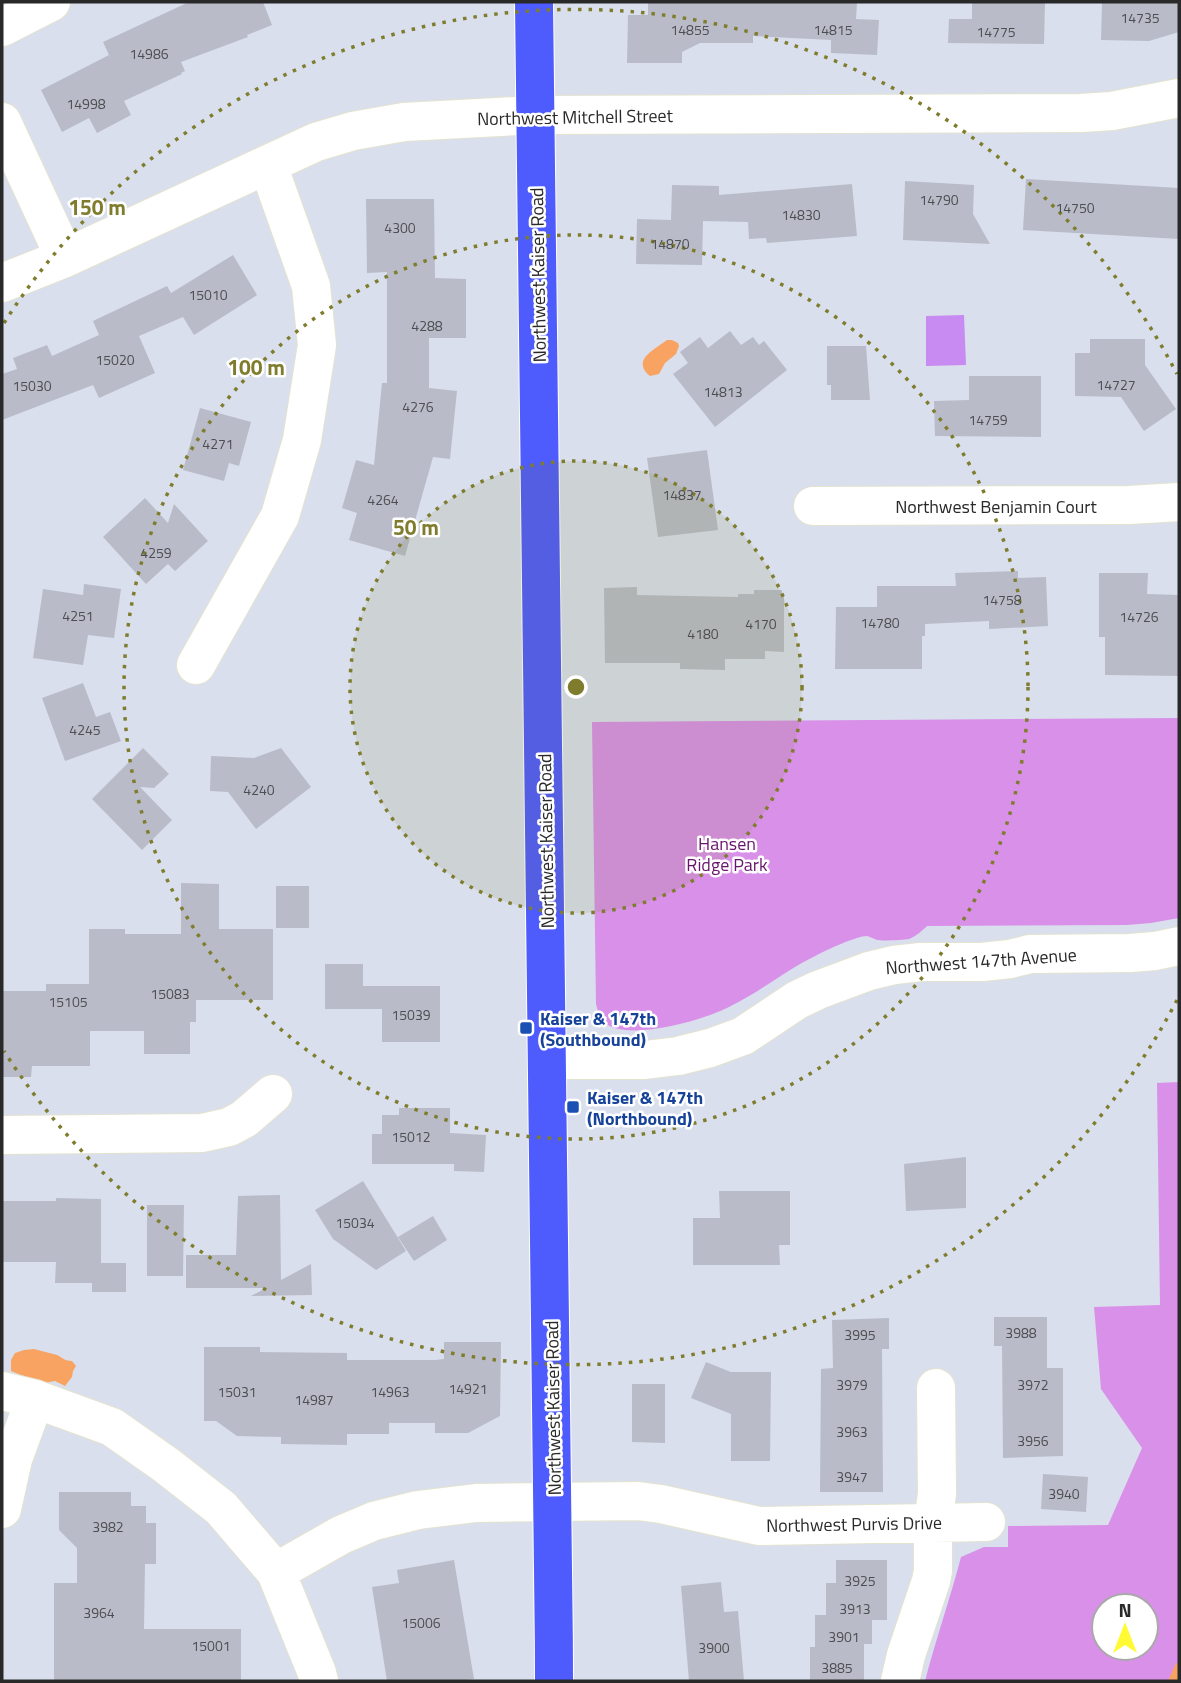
<svg xmlns="http://www.w3.org/2000/svg" width="1181" height="1683" font-family="'Titillium Web',sans-serif">
  <rect width="100%" height="100%" fill="#d9dfed"/>
  <path fill="#d990e9" fill-rule="evenodd" d="M 1179,718 L 1179,918 L 1151,923 L 1127,925 L 927,926 C 922,931 915,937 909,939 C 904,940 882,941 877,940 C 874,939 871,937 867,936 C 857,936 826,950 817,955 C 786,970 760,992 729,1007 C 704,1020 628,1042 605,1023 C 599,1018 598,1011 596,1004 L 592,722 Z
    M 1179,1082 L 1179,1681 L 925,1681 C 936,1639 950,1599 961,1557 L 984,1547 L 1008,1547 L 1008,1526 L 1108,1525 L 1142,1448 L 1101,1389 L 1094,1307 L 1160,1305 L 1157,1083 ZM 1146,1606 L 1146,1648 L 1104,1648 L 1104,1606 Z"/>
  <path fill="#c78bf1" d="M 964,315 L 966,365 L 926,366 L 926,316 Z"/>
  <path fill="#f9a362" d="M 667,340 L 672,340 L 678,343 L 679,346 L 676,354 L 665,363 L 659,374 L 650,376 C 631,360 654,350 667,340 Z
    M 34,1349 C 41,1351 50,1353 57,1355 C 63,1358 65,1361 72,1361 L 76,1366 L 73,1371 L 72,1377 L 65,1386 L 55,1381 L 44,1383 L 36,1381 L 11,1371 L 11,1360 L 15,1353 L 24,1350 Z"/>
  <g fill="none" stroke-linecap="round" stroke-linejoin="round">
    <path stroke="#f9a362" stroke-width="9" d="M 1173,1681 L 1179,1667"/>
  </g>
  <path fill="#b9bcc8" d="M 189,2 L 263,2 L 272,25 L 247,35 L 248,37 L 181,62 L 185,71 L 181,73 L 182,74 L 124,101 L 131,115 L 97,133 L 89,118 L 62,132 L 41,90 L 109,55 L 103,42 Z
    M 648,2 L 857,2 L 856,19 L 879,20 L 877,55 L 831,53 L 831,40 L 753,36 L 753,43 L 700,43 L 682,52 L 682,63 L 627,63 L 628,15 L 648,15 Z
    M 972,2 L 1045,2 L 1044,44 L 948,43 L 949,19 L 972,19 Z
    M 1102,2 L 1179,2 L 1179,32 L 1149,41 L 1101,40 Z
    M 1026,179 L 1179,188 L 1179,239 L 1023,230 Z
    M 905,181 L 974,185 L 973,214 L 990,244 L 903,240 Z
    M 852,184 L 857,236 L 767,243 L 766,238 L 749,239 L 748,222 L 703,221 L 702,265 L 636,264 L 637,219 L 671,220 L 672,185 L 719,186 L 719,195 Z
    M 366,199 L 434,199 L 435,278 L 466,279 L 466,338 L 429,338 L 429,388 L 457,391 L 450,459 L 433,457 L 405,556 L 349,540 L 357,513 L 342,508 L 356,460 L 374,465 L 382,383 L 387,383 L 387,272 L 367,273 Z
    M 233,255 L 257,295 L 194,335 L 183,317 L 139,336 L 155,373 L 99,398 L 93,385 L 2,420 L 2,374 L 17,369 L 13,358 L 47,345 L 52,356 L 99,335 L 93,321 L 167,286 L 171,293 Z
    M 730,331 L 741,345 L 753,337 L 759,345 L 764,341 L 787,370 L 715,427 L 673,374 L 688,363 L 680,352 L 700,337 L 708,348 Z
    M 1090,339 L 1145,339 L 1145,365 L 1176,409 L 1144,431 L 1121,397 L 1075,396 L 1075,353 L 1090,353 Z
    M 827,346 L 866,346 L 870,400 L 831,400 L 831,385 L 827,385 Z
    M 969,376 L 1041,376 L 1041,437 L 935,436 L 934,401 L 969,400 Z
    M 200,408 L 251,422 L 239,466 L 229,463 L 224,481 L 183,470 Z
    M 707,450 L 718,530 L 658,537 L 647,458 Z
    M 145,498 L 168,523 L 174,504 L 208,541 L 175,571 L 168,564 L 146,584 L 103,537 Z
    M 1018,571 L 1018,578 L 1046,577 L 1048,626 L 989,629 L 989,621 L 925,624 L 925,636 L 922,636 L 922,669 L 835,669 L 836,607 L 877,607 L 877,586 L 956,586 L 955,573 Z
    M 1099,573 L 1148,573 L 1147,594 L 1179,595 L 1179,676 L 1105,675 L 1105,637 L 1099,637 Z
    M 84,584 L 121,589 L 114,638 L 88,635 L 83,665 L 33,658 L 43,589 L 83,595 Z
    M 637,587 L 637,595 L 738,597 L 738,594 L 754,594 L 754,590 L 782,590 L 782,594 L 784,594 L 784,652 L 765,651 L 765,659 L 725,659 L 725,670 L 680,669 L 680,663 L 605,663 L 604,588 Z
    M 83,683 L 96,717 L 110,712 L 121,741 L 65,761 L 42,698 Z
    M 143,748 L 169,774 L 154,788 L 140,787 L 172,820 L 142,850 L 92,799 Z
    M 281,748 L 311,787 L 256,829 L 228,792 L 210,791 L 211,756 L 254,758 Z
    M 181,883 L 219,884 L 219,929 L 273,929 L 273,1000 L 196,1000 L 196,1022 L 190,1022 L 190,1054 L 144,1054 L 144,1031 L 90,1031 L 90,1066 L 32,1066 L 31,1077 L 2,1077 L 2,991 L 46,991 L 46,984 L 89,984 L 89,929 L 125,929 L 125,934 L 181,934 Z
    M 276,886 L 309,886 L 309,928 L 276,928 Z
    M 325,964 L 363,964 L 363,986 L 440,986 L 440,1042 L 382,1042 L 382,1009 L 325,1009 Z
    M 399,1108 L 450,1108 L 450,1133 L 486,1135 L 484,1172 L 454,1171 L 454,1164 L 372,1164 L 372,1134 L 382,1134 L 382,1115 L 399,1115 Z
    M 966,1157 L 966,1208 L 906,1211 L 904,1164 Z
    M 363,1181 L 406,1251 L 376,1270 L 333,1239 L 315,1210 Z
    M 719,1191 L 790,1191 L 790,1245 L 779,1245 L 780,1265 L 693,1265 L 693,1218 L 720,1218 Z
    M 280,1195 L 281,1280 L 311,1264 L 312,1295 L 251,1296 L 266,1288 L 186,1288 L 186,1255 L 236,1255 L 238,1196 Z
    M 56,1198 L 101,1199 L 101,1263 L 126,1263 L 126,1292 L 92,1292 L 92,1283 L 55,1283 L 56,1262 L 2,1262 L 2,1201 L 56,1201 Z
    M 147,1205 L 184,1205 L 183,1276 L 147,1276 Z
    M 433,1216 L 447,1240 L 414,1261 L 398,1237 Z
    M 994,1317 L 1047,1317 L 1047,1368 L 1063,1368 L 1063,1456 L 1003,1458 L 1002,1346 L 994,1346 Z
    M 889,1318 L 889,1349 L 882,1349 L 883,1492 L 820,1492 L 821,1369 L 833,1368 L 832,1320 Z
    M 444,1342 L 501,1342 L 500,1416 L 468,1433 L 435,1433 L 435,1423 L 389,1423 L 389,1434 L 347,1434 L 347,1445 L 281,1444 L 281,1437 L 237,1436 L 216,1421 L 204,1421 L 204,1347 L 260,1347 L 260,1352 L 347,1353 L 347,1360 L 435,1360 L 444,1359 Z
    M 706,1362 L 731,1372 L 771,1372 L 770,1461 L 731,1461 L 731,1414 L 691,1398 Z
    M 632,1384 L 665,1384 L 665,1443 L 632,1442 Z
    M 1043,1474 L 1088,1477 L 1086,1512 L 1041,1509 Z
    M 59,1492 L 131,1492 L 131,1506 L 146,1506 L 146,1523 L 156,1523 L 156,1564 L 145,1564 L 144,1629 L 241,1629 L 241,1681 L 54,1681 L 54,1583 L 77,1583 L 77,1548 L 59,1530 Z
    M 454,1560 L 474,1679 L 460,1681 L 387,1681 L 372,1587 L 399,1583 L 397,1570 Z
    M 836,1560 L 887,1560 L 887,1620 L 872,1620 L 872,1644 L 864,1644 L 864,1680 L 860,1680 L 860,1681 L 810,1681 L 810,1647 L 815,1647 L 815,1615 L 826,1615 L 826,1583 L 836,1583 Z
    M 721,1582 L 724,1612 L 738,1611 L 744,1681 L 689,1681 L 681,1586 Z"/>
  <g fill="none" stroke-linecap="round" stroke-linejoin="round">
    <defs>
      <path id="minor" d="M 2,27 L 51,2
        M 2,122 L 65,258
        M 2,283 L 65,258 L 316,142 L 353,131 L 404,122 L 536,115 L 1081,113 L 1112,111 L 1179,98
        M 813,506 L 1129,505 L 1179,502
        M 196,665 L 280,516 L 302,440 L 317,345 L 311,286 L 268,165
        M 549,1060 L 645,1060 L 678,1056 L 710,1048 L 743,1036 L 797,1000 L 818,990 L 869,971 L 894,965 L 921,962 L 982,962 L 1010,959 L 1030,954 L 1130,953 L 1155,951 L 1179,946
        M 2,1135 L 202,1133 L 229,1127 L 244,1119 L 273,1094
        M 2,1391 L 35,1399 L 112,1427 L 166,1465 L 221,1508 L 276,1572 L 317,1673 L 319,1681
        M 2,1509 L 13,1459 L 35,1399
        M 276,1572 L 341,1535 L 374,1521 L 418,1510 L 476,1503 L 638,1501 L 661,1504 L 759,1526 L 986,1522
        M 900,1681 L 906,1655 L 931,1581 L 933,1571 L 933,1523 L 937,1494 L 936,1388"/>
      <path id="major" d="M 534,2 C 544,561 552,1121 554,1681"/>
    </defs>
    <use href="#minor" stroke="#e4e3cf" stroke-width="40"/>
    <use href="#major" stroke="#fff" stroke-width="40"/>
    <use href="#minor" stroke="#fff" stroke-width="38"/>
    <use href="#major" stroke="#4e5bfd" stroke-width="38"/>
  </g>
  <circle cx="576" cy="687" r="226" fill="#7f7d2d" fill-opacity=".12"/>
  <g fill="none" stroke="#7f7d2d" stroke-width="3.5" stroke-dasharray="3.5 7">
    <circle cx="576" cy="687" r="226"/>
    <circle cx="576" cy="687" r="452"/>
    <path d="M1177 1000A678 678 0 0 1 4 1051M4 323A678 678 0 0 1 1177 374"/>
  </g>
  <g fill="#1a4fb4" stroke="#fff" stroke-width="2.5">
    <rect x="519" y="1021" width="14" height="14" rx="3.5"/>
    <rect x="566" y="1100" width="14" height="14" rx="3.5"/>
  </g>
  <g text-anchor="middle" dominant-baseline="central" stroke-width="5" stroke-linejoin="round" paint-order="stroke">
    <g font-size="14" fill="#4d4e51">
      <text x="1140" y="17">14735</text>
      <text x="690" y="29">14855</text>
      <text x="833" y="29">14815</text>
      <text x="996" y="31">14775</text>
      <text x="149" y="53">14986</text>
      <text x="86" y="103">14998</text>
      <text x="939" y="199">14790</text>
      <text x="1075" y="207">14750</text>
      <text x="801" y="214">14830</text>
      <text x="400" y="227">4300</text>
      <text x="670" y="243">14870</text>
      <text x="208" y="294">15010</text>
      <text x="427" y="325">4288</text>
      <text x="115" y="359">15020</text>
      <text x="1116" y="384">14727</text>
      <text x="32" y="385">15030</text>
      <text x="723" y="391">14813</text>
      <text x="418" y="406">4276</text>
      <text x="988" y="419">14759</text>
      <text x="218" y="443">4271</text>
      <text x="682" y="494">14837</text>
      <text x="383" y="499">4264</text>
      <text x="156" y="552">4259</text>
      <text x="1002" y="599">14758</text>
      <text x="78" y="615">4251</text>
      <text x="1139" y="616">14726</text>
      <text x="880" y="622">14780</text>
      <text x="761" y="623">4170</text>
      <text x="703" y="633">4180</text>
      <text x="85" y="729">4245</text>
      <text x="259" y="789">4240</text>
      <text x="170" y="993">15083</text>
      <text x="68" y="1001">15105</text>
      <text x="411" y="1014">15039</text>
      <text x="411" y="1136">15012</text>
      <text x="355" y="1222">15034</text>
      <text x="1021" y="1332">3988</text>
      <text x="860" y="1334">3995</text>
      <text x="852" y="1384">3979</text>
      <text x="1033" y="1384">3972</text>
      <text x="468" y="1388">14921</text>
      <text x="237" y="1391">15031</text>
      <text x="390" y="1391">14963</text>
      <text x="314" y="1399">14987</text>
      <text x="852" y="1431">3963</text>
      <text x="1033" y="1440">3956</text>
      <text x="852" y="1476">3947</text>
      <text x="1064" y="1493">3940</text>
      <text x="108" y="1526">3982</text>
      <text x="860" y="1580">3925</text>
      <text x="855" y="1608">3913</text>
      <text x="99" y="1612">3964</text>
      <text x="421" y="1622">15006</text>
      <text x="844" y="1636">3901</text>
      <text x="211" y="1645">15001</text>
      <text x="714" y="1647">3900</text>
      <text x="837" y="1667">3885</text>
    </g>
    <g font-size="18" fill="#292929" stroke="#fff">
      <text transform="translate(575 117) rotate(-1)">Northwest Mitchell Street</text>
      <text transform="translate(538 275) rotate(-91)">Northwest Kaiser Road</text>
      <text x="996" y="506">Northwest Benjamin Court</text>
      <text transform="translate(546 841) rotate(-91)">Northwest Kaiser Road</text>
      <text transform="translate(981 961) rotate(-4)">Northwest 147th Avenue</text>
      <text transform="translate(553 1408) rotate(-91)">Northwest Kaiser Road</text>
      <text transform="translate(854 1524) rotate(-1)">Northwest Purvis Drive</text>
    </g>
    <g font-size="18" fill="#68136c" stroke="#fff">
      <text x="727" y="843">Hansen<tspan x="727" dy="21">Ridge Park</tspan></text>
    </g>
    <g font-size="18" font-weight="bold" fill="#164399" stroke="#fff" text-anchor="start">
      <text x="540" y="1018">Kaiser &amp; 147th<tspan x="540" dy="21">(Southbound)</tspan></text>
      <text x="587" y="1097">Kaiser &amp; 147th<tspan x="587" dy="21">(Northbound)</tspan></text>
    </g>
  </g>
  <circle cx="576" cy="687" r="10" fill="#7f7d2d" stroke="#fff" stroke-width="3.5"/>
  <g font-size="21" text-anchor="middle" font-weight="bold" fill="#7f7d2d" stroke="#fff" stroke-width="5" stroke-linejoin="round" paint-order="stroke">
    <text x="97" y="215">150 m</text>
    <text x="256" y="375">100 m</text>
    <text x="416" y="535">50 m</text>
  </g>
  <rect width="1181" height="1683" fill="none" stroke="#292929" stroke-width="7"/>
  <g transform="translate(1125 1627)"><circle r="33" fill="#ffffff" stroke="#a9a9a9" stroke-width="2"/>
  <path d="M0-5L12 26L0 18L-12 26Z" fill="#fffa34"/>
  <text y="-10" font-size="19" font-weight="bold" text-anchor="middle" fill="#292929">N</text>
  </g>
</svg>
